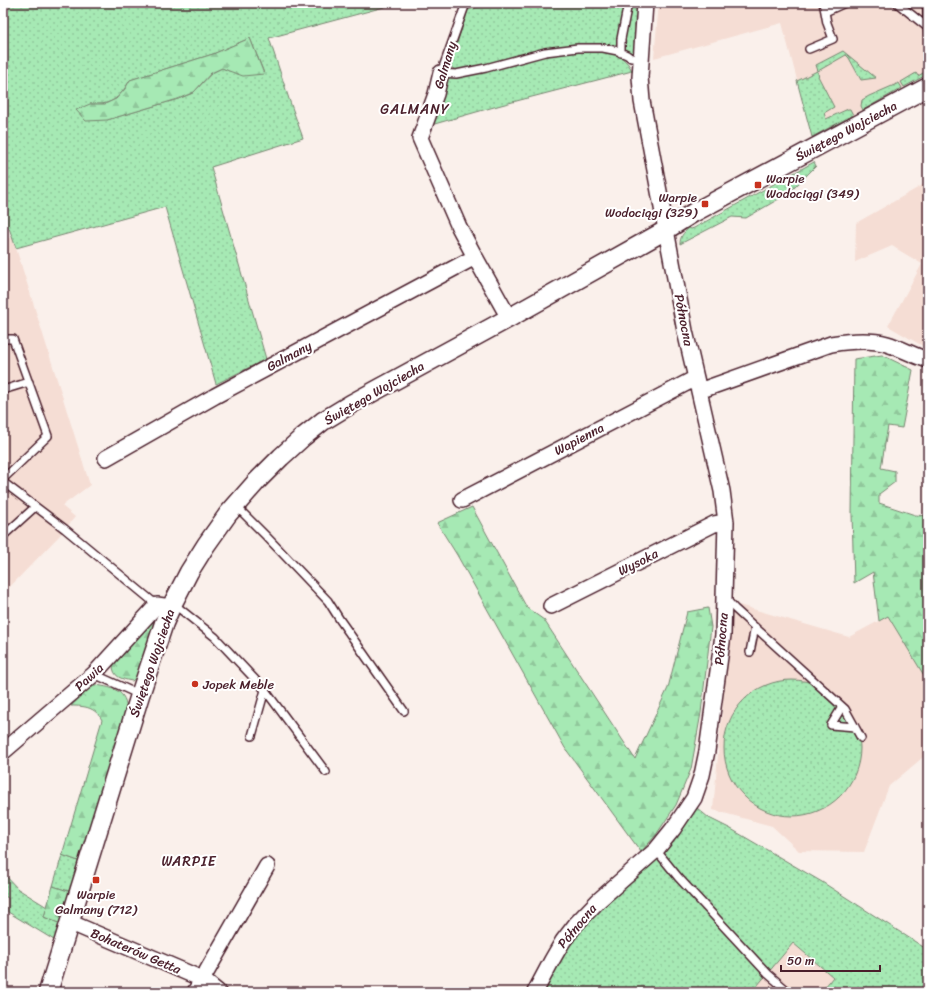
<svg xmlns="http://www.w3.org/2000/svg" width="931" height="995" font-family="Sriracha,sans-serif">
  <defs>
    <pattern id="grass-dots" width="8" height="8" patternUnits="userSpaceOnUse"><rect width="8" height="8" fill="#a6e9b4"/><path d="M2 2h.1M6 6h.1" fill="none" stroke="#90c79b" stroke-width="1.8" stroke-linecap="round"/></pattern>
    <pattern id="forest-firs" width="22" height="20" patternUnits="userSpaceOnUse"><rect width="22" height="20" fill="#a6e9b4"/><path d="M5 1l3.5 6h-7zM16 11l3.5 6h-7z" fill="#90c79b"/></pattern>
  </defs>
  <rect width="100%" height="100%" fill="#faf0eb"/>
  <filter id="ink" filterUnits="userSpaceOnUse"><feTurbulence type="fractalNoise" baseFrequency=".025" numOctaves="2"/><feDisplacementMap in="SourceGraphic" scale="8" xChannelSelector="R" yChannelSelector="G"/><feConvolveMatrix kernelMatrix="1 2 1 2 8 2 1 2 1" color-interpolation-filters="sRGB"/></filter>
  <g filter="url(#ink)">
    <path fill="#f5ddd4" d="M 659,3 L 928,3 L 928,74 L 812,137 L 782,23 L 654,58 Z
      M 928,182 L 928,349 L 888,326 L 922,264 L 892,246 L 855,262 L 856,223 Z
      M 12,237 L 16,248 L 90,485 L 62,506 L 75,517 L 60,535 L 3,594 L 3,240 Z
      M 739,605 L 849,637 L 888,616 L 928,682 L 928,753 L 889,786 L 864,852 L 799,851 L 772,826 L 713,810 L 731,614 Z
      M 793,943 L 833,977 L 821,992 L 752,992 Z"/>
    <path fill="url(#grass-dots)" stroke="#788470" fill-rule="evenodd" d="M 3,3 L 399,3 L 269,38 L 289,99 L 303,138 L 211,167 L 266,359 L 216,384 L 165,207 L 16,248 L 9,228 L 3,225 ZM 250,38 L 264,73 L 229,71 L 222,68 L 212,73 L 193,93 L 178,99 L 107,120 L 90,104 C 95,104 101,105 106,103 C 118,100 124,90 130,80 L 213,54 Z
      M 492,3 L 624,3 L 624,8 L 617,44 L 609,46 L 580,44 L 545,49 L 485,64 L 456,70 L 452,68 L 450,64 L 468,10 Z
      M 630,3 L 640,3 L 635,50 L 631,53 L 627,52 C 621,42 628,16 630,3 Z
      M 579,51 C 599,51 623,49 632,71 L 501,105 L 431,125 L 446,76 L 546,55 Z
      M 843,51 L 876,78 L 861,80 L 849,58 L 846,55 L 818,71 L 816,65 Z
      M 928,70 L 928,74 L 904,87 L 901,82 L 916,73 L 918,76 Z
      M 817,71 L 819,75 L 818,76 L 834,107 L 824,113 L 826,119 L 848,109 L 850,109 L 853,115 L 812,137 L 797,81 Z
      M 899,83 L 902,88 L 863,110 L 861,106 L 862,100 L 869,96 Z
      M 814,162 L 816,166 L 789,193 L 746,218 L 732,217 L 680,244 C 680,237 683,233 689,228 L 691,229 L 694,228 Z
      M724 748a68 68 0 1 1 136 0a68 68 0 1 1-136 0Z
      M 697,808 L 709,818 L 731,829 L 822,882 L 928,950 L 928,992 L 821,992 L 833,977 L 793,943 L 752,992 L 539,992 L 583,921 L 665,846 Z
      M 62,855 L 81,862 L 71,892 L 53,886 Z
      M 3,873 L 18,889 L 47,907 L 44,917 L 61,924 L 54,940 L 8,912 L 8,898 L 3,895 Z"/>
    <path fill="url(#forest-firs)" stroke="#788470" d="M 250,38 L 264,74 L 243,76 L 229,71 L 222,68 L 211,73 L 194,92 L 178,99 L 107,120 L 86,121 L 76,110 L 90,104 L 105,104 L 116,99 L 125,89 L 130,80 L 213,54 Z
      M 882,355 L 913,370 L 902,428 L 888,426 L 881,468 L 895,471 L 895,482 L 879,494 L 879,503 L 915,515 L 928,516 L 928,682 L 888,616 L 879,621 L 873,572 L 854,583 L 852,514 L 854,359 Z
      M 472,507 L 527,608 L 544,620 L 635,759 L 668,688 L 687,612 L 708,608 L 711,627 L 701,713 L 691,769 L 676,805 L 656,835 L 641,852 L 565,748 L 457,555 L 437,523 Z
      M 153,620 L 156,620 L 138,676 L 132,681 C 121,679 113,677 113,665 Z
      M 96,685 C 114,688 126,690 127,711 L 81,862 L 62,855 L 102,720 C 95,707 85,706 71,706 L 89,689 Z
      M 53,886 L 71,892 L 61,924 L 44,917 Z"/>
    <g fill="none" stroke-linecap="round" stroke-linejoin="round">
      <defs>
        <path id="service" d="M 466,3 L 441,73 L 456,74 L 486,68 L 545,52 L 578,48 L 603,48 L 618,51 L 627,55 L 631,58 L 640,58
          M 823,3 L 825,12 L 845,3
          M 897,3 L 927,27
          M 926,3 L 927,10 L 928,34
          M 809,49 L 833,39 L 827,23 L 825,12
          M 621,53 L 621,39 L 628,3
          M 3,339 L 13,339 L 48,436 L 3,479
          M 3,390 L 29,382
          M 3,482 L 65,529 L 157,605
          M 236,506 L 266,536 L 308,580 L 328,601 L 340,620 L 404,711
          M 3,536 L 35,507
          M 725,598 L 735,609 L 845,709 L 861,738
          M 172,607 L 180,609 L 215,637 L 265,690 L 326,772
          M 750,652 L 755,627
          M 94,674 L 140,695
          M 842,707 L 831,725 L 855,727
          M 252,736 L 265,690
          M 656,850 L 678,877 L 768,974 L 789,992"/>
        <path id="minor" d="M 441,73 L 436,94 L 420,138 L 459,227 L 475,257
          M 699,391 L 831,344 C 849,341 869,339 887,344 C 901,348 914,356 928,360
          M 106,458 L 215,396 L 475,257 L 509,318
          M 462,500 L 696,378
          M 551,606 L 714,524 L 726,522
          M 3,752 L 94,674 L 157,605 L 171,607
          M 69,922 L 202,979 L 218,992
          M 195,992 L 267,866
          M 535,992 L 552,960 L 563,941 L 576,924 L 598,901 L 656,850 L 673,829 L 694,798 L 702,775 L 707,751 L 723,635 L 726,522 L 722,491 L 699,391 L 685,331 L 666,230 L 661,202 L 642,101 L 640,77 L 645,3"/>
        <path id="tertiary" d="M 48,992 L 140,695 L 164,623 L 171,607 L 189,572 L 206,545 L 228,514 L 257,481 L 281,457 L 303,437 L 323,421 L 351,404 L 509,318 L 666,230 L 693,213 L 928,87"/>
      </defs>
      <use href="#service" stroke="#4a1f2b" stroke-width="10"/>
      <use href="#minor" stroke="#4a1f2b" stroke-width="18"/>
      <use href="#tertiary" stroke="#4a1f2b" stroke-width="21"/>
      <use href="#service" stroke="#fff" stroke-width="7"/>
      <use href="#minor" stroke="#fff" stroke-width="15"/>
      <use href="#tertiary" stroke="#fff" stroke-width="18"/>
    </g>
  </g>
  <g fill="#c8321e" stroke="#fff" stroke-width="1.5">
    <rect x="754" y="181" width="8" height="8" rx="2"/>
    <rect x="701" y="200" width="8" height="8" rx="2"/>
    <circle cx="195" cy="684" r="4"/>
    <rect x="92" y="876" width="8" height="8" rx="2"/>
  </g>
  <g text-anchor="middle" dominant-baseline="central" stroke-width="4" stroke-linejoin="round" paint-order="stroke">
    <g font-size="13" fill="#4a1f2b" stroke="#fff">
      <text transform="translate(445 65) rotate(-73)">Galmany</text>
      <text transform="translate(846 131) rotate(-28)">Świętego Wojciecha</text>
      <text transform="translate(684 320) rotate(79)">Północna</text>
      <text transform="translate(289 356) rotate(-28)">Galmany</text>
      <text transform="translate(374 393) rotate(-30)">Świętego Wojciecha</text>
      <text transform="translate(579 439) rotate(-28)">Wapienna</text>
      <text transform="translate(638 562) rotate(-27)">Wysoka</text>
      <text transform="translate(721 639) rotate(-85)">Północna</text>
      <text transform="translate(152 663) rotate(-71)">Świętego Wojciecha</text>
      <text transform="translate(89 677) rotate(-43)">Pawia</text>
      <text transform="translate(577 926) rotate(-50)">Północna</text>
      <text transform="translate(136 951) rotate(23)">Bohaterów Getta</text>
    </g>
    <g font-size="13" fill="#4a1f2b" stroke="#fff" text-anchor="start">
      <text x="766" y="178">Warpie<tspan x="766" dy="15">Wodociągi (349)</tspan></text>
      <text x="697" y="197" text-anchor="end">Warpie<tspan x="697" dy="15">Wodociągi (329)</tspan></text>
      <text x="203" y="684">Jopek Meble</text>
      <text x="96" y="894" text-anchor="middle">Warpie<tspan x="96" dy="15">Galmany (712)</tspan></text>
    </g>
    <g font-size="14" letter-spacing="1" fill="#4a1f2b" stroke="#fff">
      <text x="415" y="109">GALMANY</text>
      <text x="189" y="861">WARPIE</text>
    </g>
  </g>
  <rect width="931" height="995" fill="none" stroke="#fff" stroke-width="16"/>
  <rect x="8" y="8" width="915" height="979" fill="none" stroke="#4a1f2b" stroke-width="1.5" filter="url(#ink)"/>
  <path d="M781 965v6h99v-6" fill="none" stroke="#4a1f2b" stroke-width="2"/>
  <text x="787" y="965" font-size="12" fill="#4a1f2b" stroke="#ffffff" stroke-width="3" paint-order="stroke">50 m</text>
</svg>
